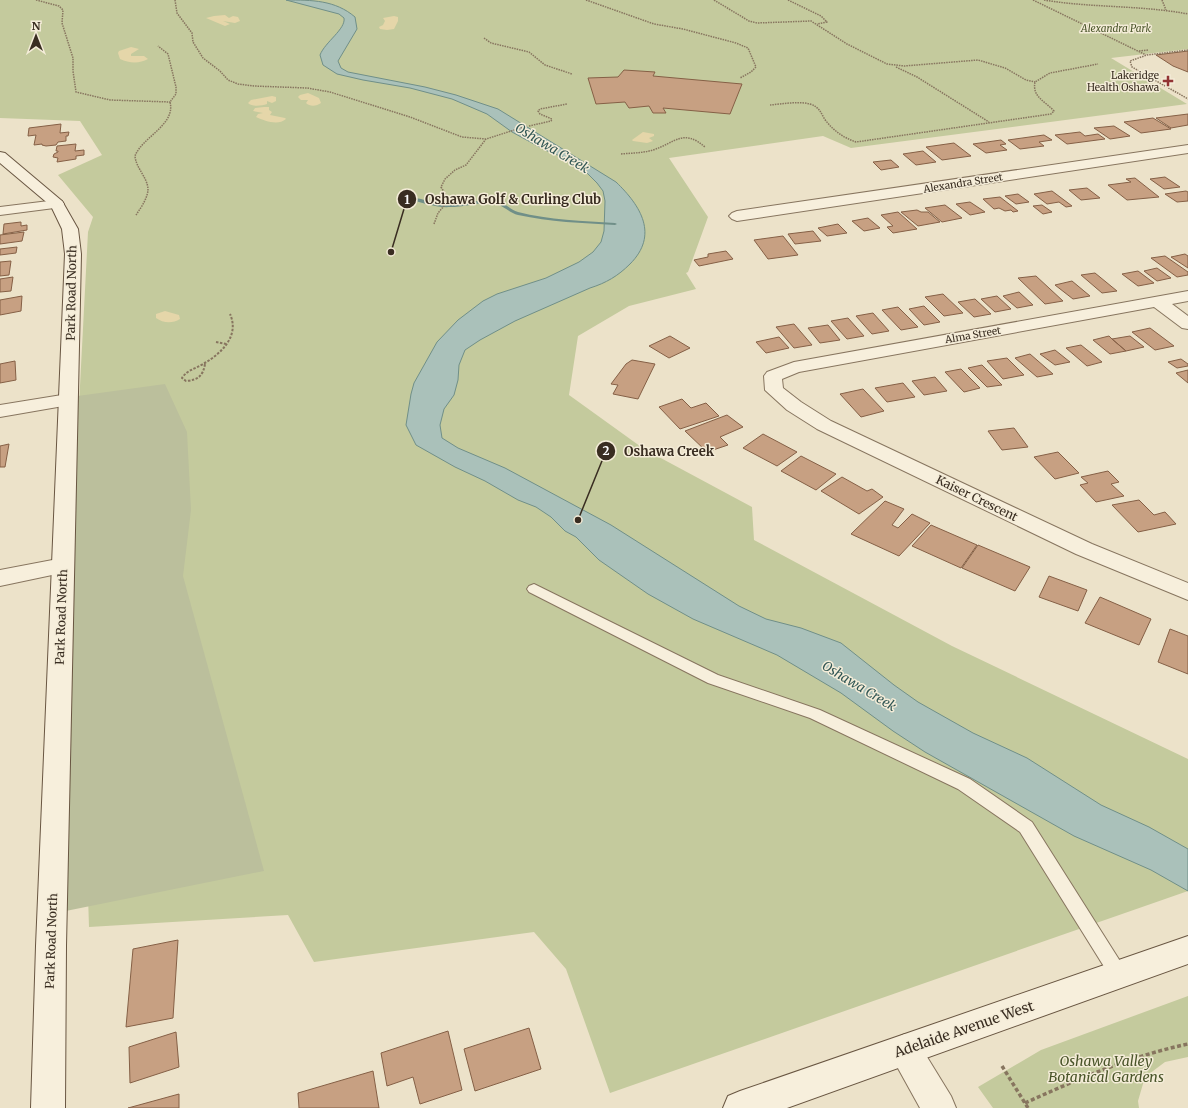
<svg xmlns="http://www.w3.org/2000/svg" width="1188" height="1108" font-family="Merriweather,serif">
  <rect width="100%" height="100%" fill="#ece2c9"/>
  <path fill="#c4ca9d" d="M 0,0 L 1188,0 L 1188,49 L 1111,58 L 1187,104 L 851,148 L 823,136 L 669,158 L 708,217 L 688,272 L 686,273 L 696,289 L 629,306 L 578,336 L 569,395 L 644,449 L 752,507 L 754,540 L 952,646 L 1188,759 L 1188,891 L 610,1093 L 566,969 L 534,932 L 314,962 L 288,915 L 89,927 L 75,482 L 88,232 L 93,217 L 58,175 L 102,155 L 80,121 L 0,118 Z
    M 1188,996 L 1188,1057 L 1165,1062 L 1145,1077 L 1138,1101 L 1139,1108 L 993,1108 L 978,1087 L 1041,1050 Z"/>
  <path fill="#e5d6a9" d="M 225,15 L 229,18 L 233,16 L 238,17 L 240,21 L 235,23 L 223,21 L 230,24 L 225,26 L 206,18 L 214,16 Z
    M 394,16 L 398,17 L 398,21 L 394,29 L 387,30 L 380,29 L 379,27 L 383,25 L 385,21 L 383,18 Z
    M 131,47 L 139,49 L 131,54 L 131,56 L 144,56 L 148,59 C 139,64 129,63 120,59 L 118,53 L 119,51 Z
    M 308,93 L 319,98 L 321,103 C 317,106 310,107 306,103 L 308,100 L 301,100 L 298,97 L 300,95 Z
    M 272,96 L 276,97 L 276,101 L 272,103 L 267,101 L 267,104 C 261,106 252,107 248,103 L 251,100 Z
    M 264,107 L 269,107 L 269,110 L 272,112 L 270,115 L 285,118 L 286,119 C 278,126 265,121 256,117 L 258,114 L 263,113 L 253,111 L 255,108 Z
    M 643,132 L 654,134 L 654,136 L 649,138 L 653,141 L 647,143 L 633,141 L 632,140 Z
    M 165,311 L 179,315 L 180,319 C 172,324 163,323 156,318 L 156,314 Z"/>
  <path fill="#bbbf9c" d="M 165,384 L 187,432 L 191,510 L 183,576 L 264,871 L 46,915 L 63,398 Z"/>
  <path fill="#aac1ba" stroke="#708f88" d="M 286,0 C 312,0 335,0 355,17 L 357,29 L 338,61 L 341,68 L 348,72 L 425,87 L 456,95 L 498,109 L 616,182 C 641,206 659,235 630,264 C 618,276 606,283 590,288 L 515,321 L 480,340 L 465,350 L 459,365 L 458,380 L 454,395 L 444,409 L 440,425 L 442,438 L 458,448 L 505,468 L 611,525 L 739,606 L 766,619 L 801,628 L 841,643 L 894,685 L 918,702 L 973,733 L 1027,758 L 1101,805 L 1149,827 L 1188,849 L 1188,891 L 1151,870 L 1074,836 L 925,752 L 893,731 L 841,693 L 777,655 L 693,619 L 648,594 L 599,560 L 576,537 L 565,531 L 551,517 L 536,507 L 518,500 L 485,481 L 455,467 L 416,445 L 406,425 L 411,394 L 414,383 L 437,342 L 458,320 L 483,301 L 497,294 L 546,278 L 579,262 L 593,252 L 601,242 L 604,231 L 605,201 L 603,191 L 597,183 L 581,167 L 570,160 L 545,150 L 512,132 L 487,114 L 452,99 L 410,88 L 363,80 L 337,74 L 323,65 L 320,55 C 325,42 346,29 344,18 L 339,14 Z"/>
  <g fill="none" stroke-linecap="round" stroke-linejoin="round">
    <path fill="#708f88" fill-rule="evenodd" d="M 411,198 C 422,197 433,204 444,204 C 462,205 479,199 496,201 C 505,202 510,210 518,212 C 549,220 583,221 615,223 L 617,224 L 615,225 C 582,223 550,222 518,215 C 510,213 504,206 496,204 C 481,201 465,207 450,207 C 437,208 424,203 411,200 Z"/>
  </g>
  <path fill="#c7a082" stroke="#856046" d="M 1188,51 L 1188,72 L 1173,66 L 1156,55 Z
    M 624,70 L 655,72 L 653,76 L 742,84 L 730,114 L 663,108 L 666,113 L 653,113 L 649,106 L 629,108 L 625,102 L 596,104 L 588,78 L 618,77 Z
    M 1188,114 L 1188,125 L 1171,128 L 1156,118 Z
    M 1153,118 L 1171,129 L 1141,133 L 1124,122 Z
    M 61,124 L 60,133 L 69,132 L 68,136 L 66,136 L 66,141 L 58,142 L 56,145 L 46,146 L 42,145 L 42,144 L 34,145 L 36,135 L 28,136 L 29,128 Z
    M 1114,126 L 1130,136 L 1110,139 L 1094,128 Z
    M 1080,132 L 1085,136 L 1098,134 L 1105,139 L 1067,144 L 1055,135 Z
    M 1044,135 L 1052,140 L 1039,142 L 1044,146 L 1020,149 L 1008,140 Z
    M 1001,140 L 1006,144 L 1000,145 L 1007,150 L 986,153 L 973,144 Z
    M 954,143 L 971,156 L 942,160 L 926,147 Z
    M 76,144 L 75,151 L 84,150 L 84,155 L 76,156 L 76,159 L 57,162 L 58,158 L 53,157 L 54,154 L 58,152 L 58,151 L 56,151 L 57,146 Z
    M 923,151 L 936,162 L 916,165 L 903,154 Z
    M 891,160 L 899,167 L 881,170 L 873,162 Z
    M 1165,177 L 1180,187 L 1164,189 L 1150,179 Z
    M 1135,178 L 1159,197 L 1127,200 L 1108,185 L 1131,182 L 1126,179 Z
    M 1087,188 L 1100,198 L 1081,200 L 1069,190 Z
    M 1052,191 L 1072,206 L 1066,207 L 1059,202 L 1047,204 L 1034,194 Z
    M 1186,191 L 1188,192 L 1188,201 L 1177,202 L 1165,194 Z
    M 1018,194 L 1029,202 L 1016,204 L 1005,196 Z
    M 1000,197 L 1018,211 L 1013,212 L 1011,210 L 1005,211 L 999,208 L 994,209 L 983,199 Z
    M 970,202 L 985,212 L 970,215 L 956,204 Z
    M 945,205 L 962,218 L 942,222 L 925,208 Z
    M 1042,205 L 1052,212 L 1043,214 L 1033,206 Z
    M 917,210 L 921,212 L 928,212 L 940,222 L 918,226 L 901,212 Z
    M 898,212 L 917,229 L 893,233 L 887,227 L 893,226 L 881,215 Z
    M 868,218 L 880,228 L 864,231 L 852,221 Z
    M 21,222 L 21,226 L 27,225 L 27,230 L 3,234 L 4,224 Z
    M 838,224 L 847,233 L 827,236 L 818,228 Z
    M 813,231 L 821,241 L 795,244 L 788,234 Z
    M 24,232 L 22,241 L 0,244 L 0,235 Z
    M 783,236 L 798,255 L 768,259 L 754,240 Z
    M 17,247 L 16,253 L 0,255 L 0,249 Z
    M 726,251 L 733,259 L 699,266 L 694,260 L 708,257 L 708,254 Z
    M 1185,254 L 1188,256 L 1188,268 L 1171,257 Z
    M 1165,256 L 1188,272 L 1188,275 L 1177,277 L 1151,258 Z
    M 11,261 L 9,275 L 0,276 L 0,262 Z
    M 1157,268 L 1171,278 L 1157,281 L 1144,271 Z
    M 1138,271 L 1154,283 L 1138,286 L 1122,274 Z
    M 1095,273 L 1117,291 L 1102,293 L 1081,275 Z
    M 1036,276 L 1063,301 L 1045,304 L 1018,278 Z
    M 13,277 L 11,291 L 0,292 L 0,279 Z
    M 1072,281 L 1090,296 L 1073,299 L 1055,285 Z
    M 1019,292 L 1033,305 L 1017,308 L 1003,296 Z
    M 943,294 L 963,313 L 944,316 L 925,297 Z
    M 22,296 L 21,311 L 0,315 L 0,300 Z
    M 997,296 L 1011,309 L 995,312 L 981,299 Z
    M 975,299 L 991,314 L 974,317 L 958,302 Z
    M 924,306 L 940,322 L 924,325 L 909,309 Z
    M 898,307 L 918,327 L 901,330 L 882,310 Z
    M 873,313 L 889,331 L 872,334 L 856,316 Z
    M 848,318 L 864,336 L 847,339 L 831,321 Z
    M 794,324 L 812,345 L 794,348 L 776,327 Z
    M 828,325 L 840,340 L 820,343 L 808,328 Z
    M 1150,328 L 1174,346 L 1155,350 L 1132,332 Z
    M 670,336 L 690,348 L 669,358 L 649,346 Z
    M 1109,336 L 1112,339 L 1126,351 L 1110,354 L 1093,340 Z
    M 1130,336 L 1144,347 L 1126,351 L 1112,339 Z
    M 779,337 L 789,348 L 766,353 L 756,342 Z
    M 1081,345 L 1102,362 L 1087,366 L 1066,348 Z
    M 1055,350 L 1070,362 L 1055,365 L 1040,354 Z
    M 1030,354 L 1053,374 L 1037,377 L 1015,358 Z
    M 1007,358 L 1024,375 L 1003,379 L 987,361 Z
    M 1181,359 L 1188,364 L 1188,366 L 1177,368 L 1168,362 Z
    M 632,360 L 655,364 L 638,399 L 613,394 L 618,385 L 611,384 L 626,364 Z
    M 15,361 L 16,380 L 0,383 L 0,364 Z
    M 982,365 L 1002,385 L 987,387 L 968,368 Z
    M 961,369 L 980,388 L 964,392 L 945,372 Z
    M 1188,370 L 1188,383 L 1176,373 Z
    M 935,377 L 947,391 L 924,395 L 912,381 Z
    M 903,383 L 915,397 L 887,402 L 875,388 Z
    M 863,389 L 884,411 L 861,417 L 840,394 Z
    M 682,399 L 691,408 L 706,403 L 719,416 L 680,429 L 659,407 Z
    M 727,415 L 743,427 L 720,437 L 728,445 L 707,452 L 685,431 Z
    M 1014,428 L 1028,447 L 1002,450 L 988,431 Z
    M 763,434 L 797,452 L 777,466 L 743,448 Z
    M 9,444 L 5,467 L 0,467 L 0,446 Z
    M 1058,452 L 1079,473 L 1055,479 L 1034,457 Z
    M 801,456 L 836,474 L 816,490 L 781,471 Z
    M 1108,471 L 1119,482 L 1111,484 L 1124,496 L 1096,502 L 1080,485 L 1088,483 L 1081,477 Z
    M 842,477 L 867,491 L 872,489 L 883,497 L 859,514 L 821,491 Z
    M 1139,500 L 1154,515 L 1165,512 L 1176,524 L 1138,532 L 1112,505 Z
    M 885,501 L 904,509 L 892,525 L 898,528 L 912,514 L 930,523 L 899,556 L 851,534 Z
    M 931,525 L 977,545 L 961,568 L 912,546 Z
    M 978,545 L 1030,567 L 1015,591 L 962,568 Z
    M 1049,576 L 1087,590 L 1078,611 L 1039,597 Z
    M 1100,597 L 1151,619 L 1139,645 L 1085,623 Z
    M 1170,629 L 1188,636 L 1188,674 L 1158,662 Z
    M 178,940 L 173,1018 L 126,1027 L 133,949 Z
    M 529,1028 L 541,1069 L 475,1091 L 464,1049 Z
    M 448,1031 L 462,1090 L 420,1104 L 413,1077 L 387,1086 L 381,1053 Z
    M 176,1032 L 179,1067 L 130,1083 L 129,1047 Z
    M 373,1071 L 379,1108 L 299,1108 L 298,1093 Z
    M 179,1094 L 179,1108 L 128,1108 Z"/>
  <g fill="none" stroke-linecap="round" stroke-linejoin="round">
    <defs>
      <path id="lane" d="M 534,584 L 718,675 L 820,710 L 970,779 L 1032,822 L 1125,969 L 1128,975 L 1125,981 L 1119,984 L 1113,981 L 1020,832 L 958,789 L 810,718 L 708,683 L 529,592 L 527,589 L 529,586 Z"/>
      <path id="street" d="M 1188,145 L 1188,153 L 737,221 L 732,219 L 729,216 L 732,213 L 737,211 Z
        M 57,200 L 62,201 L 64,204 L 62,207 L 0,215 L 0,207 Z
        M 1188,291 L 1188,301 L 1172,304 L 1188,316 L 1188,329 L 1182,328 L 1154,307 L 799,372 L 782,379 L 783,388 L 801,402 L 831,421 L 1092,544 L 1188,583 L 1188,600 L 1076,554 L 817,429 L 787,410 L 765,390 L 764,376 L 767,372 L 794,362 Z
        M 68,394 L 75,396 L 77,400 L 75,404 L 0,417 L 0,405 Z
        M 63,558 L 71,561 L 74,566 L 71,571 L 0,586 L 0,570 Z
        M 905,1034 L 916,1039 L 951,1096 L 956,1108 L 920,1108 L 894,1061 L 889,1050 L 894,1039 Z"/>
      <path id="secondary" d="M 0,152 L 5,153 L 62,201 L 78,229 L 81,254 L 66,946 L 65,1108 L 31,1108 L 36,946 L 65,254 L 62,229 L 51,206 L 0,163 Z
        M 1188,936 L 1188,964 L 787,1108 L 723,1108 L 728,1096 L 740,1091 Z"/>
    </defs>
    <use href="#lane" stroke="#87755f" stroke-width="2"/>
    <use href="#street" stroke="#87755f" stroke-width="2"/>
    <use href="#secondary" stroke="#695642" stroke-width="2"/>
    <path stroke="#87755f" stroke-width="1.5" stroke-dasharray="1.5 1" stroke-linecap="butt" d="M 36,0 L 59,6 L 63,10 L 62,23 L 73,58 L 73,71 L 76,92 L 110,100 L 170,102
      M 175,0 L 177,13 L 192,33 L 193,42 L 203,58 L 220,71 L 228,80 L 238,84 L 254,86 L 307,88 L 330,92 L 410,117 L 462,137 L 486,139
      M 586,0 L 654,24 L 683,29 L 736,43 L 748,48 L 756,67 L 751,72 L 740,78
      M 714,0 L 749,21 L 757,23 L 811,21 L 847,44 L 887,64 L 904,66 L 978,60 L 1005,68 L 1026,80 L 1035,82
      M 788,0 L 821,16 L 827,22 L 817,24
      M 1033,0 L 1146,55
      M 1044,0 C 1092,8 1140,5 1188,14
      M 1162,0 L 1166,10
      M 484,38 L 491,43 L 529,52 L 545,65 L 572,74
      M 1188,50 L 1147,55 L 1130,61 L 1132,67 L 1188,99
      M 1139,51 L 1148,50
      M 896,67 L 917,77 L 989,122
      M 770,105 C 782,104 798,101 810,104 C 820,107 821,114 826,121 C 834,131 844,138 856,142 L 1051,114 L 1054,111 C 1045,101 1032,97 1035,82 L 1050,73 L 1098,64
      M 529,126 L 551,121 L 552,119 L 540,114 L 538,111 L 540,109 L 567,104
      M 621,154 C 632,153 643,153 653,150 C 675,143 683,128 705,147
      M 136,215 C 140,209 145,202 147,195 C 152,181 136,170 135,156 C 142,137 176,125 170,102 L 176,94 L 176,87 L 168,54 L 158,46
      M 434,224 L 438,213 L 449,200 L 441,187 L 445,179 L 455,170 L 466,165 L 486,139 L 527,126"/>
    <path stroke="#87755f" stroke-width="2" stroke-dasharray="2.5 1.5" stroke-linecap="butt" d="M 216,342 L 226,344
      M 205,364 C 203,376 198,380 186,381 L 182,378 C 187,370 195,369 203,364 C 221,354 240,336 230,314"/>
    <path stroke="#87755f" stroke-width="3.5" stroke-dasharray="4 2.5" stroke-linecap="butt" d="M 1002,1066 L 1028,1108
      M 1025,1103 C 1078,1079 1131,1056 1188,1044"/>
    <use href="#lane" fill="#f7efdc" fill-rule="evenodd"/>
    <use href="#street" fill="#f7efdc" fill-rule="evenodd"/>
    <use href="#secondary" fill="#f7efdc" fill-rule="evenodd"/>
  </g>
  <path fill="#923333" stroke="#f4ecd8" stroke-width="1.5" d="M1166 75h4v4h4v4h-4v4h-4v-4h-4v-4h4z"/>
  <g text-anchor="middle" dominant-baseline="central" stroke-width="3" stroke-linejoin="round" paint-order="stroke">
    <g font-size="10" font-style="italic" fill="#495429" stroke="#f4ecd8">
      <text x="1116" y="28">Alexandra Park</text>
    </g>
    <g font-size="10" fill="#392d21" stroke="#f4ecd8" text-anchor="end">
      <text x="1159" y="75">Lakeridge<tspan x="1159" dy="12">Health Oshawa</tspan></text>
    </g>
    <g font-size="10" fill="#392d21" stroke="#f4ecd8">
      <text transform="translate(963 183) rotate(-9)">Alexandra Street</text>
      <text transform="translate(973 335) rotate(-10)">Alma Street</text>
    </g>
    <g font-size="12" fill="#392d21" stroke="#f4ecd8">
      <text transform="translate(71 293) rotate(-89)">Park Road North</text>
      <text transform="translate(977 498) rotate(26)">Kaiser Crescent</text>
      <text transform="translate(61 617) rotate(-88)">Park Road North</text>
      <text transform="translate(51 941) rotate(-88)">Park Road North</text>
    </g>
    <g font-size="13" font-style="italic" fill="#325755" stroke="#f4ecd8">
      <text transform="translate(552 148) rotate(31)">Oshawa Creek</text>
      <text transform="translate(859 686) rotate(31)">Oshawa Creek</text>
    </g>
    <g font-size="14" fill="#392d21" stroke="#f4ecd8">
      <text transform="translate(964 1029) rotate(-19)">Adelaide Avenue West</text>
    </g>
    <g font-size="14" font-style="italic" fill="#495429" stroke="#f4ecd8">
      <text x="1106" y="1061">Oshawa Valley<tspan x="1106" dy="16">Botanical Gardens</tspan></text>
    </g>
  </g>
  <path fill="none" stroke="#392d21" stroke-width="1.5" d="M391 252L407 199M578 520L606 451"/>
  <g fill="#392d21" stroke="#f4ecd8" stroke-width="1.5">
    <circle cx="391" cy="252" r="4"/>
    <circle cx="578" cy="520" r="4"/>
    <circle cx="407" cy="199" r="10"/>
    <circle cx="606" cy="451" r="10"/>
  </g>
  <g font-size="12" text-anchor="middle" font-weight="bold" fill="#fff">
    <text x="407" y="204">1</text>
    <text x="606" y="455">2</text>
  </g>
  <g font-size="13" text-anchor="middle" font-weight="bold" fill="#392d21" stroke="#f4ecd8" stroke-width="3" stroke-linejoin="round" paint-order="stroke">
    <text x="513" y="204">Oshawa Golf &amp; Curling Club</text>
    <text x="669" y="456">Oshawa Creek</text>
  </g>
  <g transform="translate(36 36)" stroke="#f4ecd8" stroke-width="3" paint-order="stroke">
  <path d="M0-3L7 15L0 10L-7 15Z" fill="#392d21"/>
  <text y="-6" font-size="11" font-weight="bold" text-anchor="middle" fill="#392d21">N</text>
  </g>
</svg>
